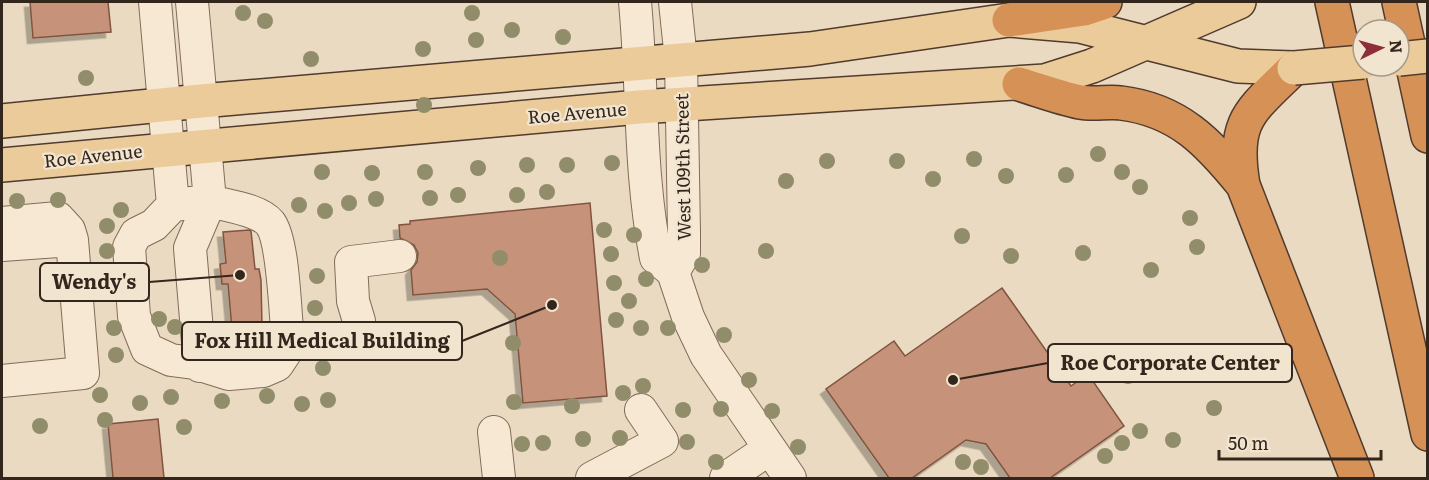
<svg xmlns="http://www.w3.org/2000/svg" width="1429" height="480" font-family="Literata,serif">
  <defs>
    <filter id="shadow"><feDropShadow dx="-5.5" dy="5.5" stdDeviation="0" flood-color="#0004"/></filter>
  </defs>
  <rect width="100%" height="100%" fill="#eadac1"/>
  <path fill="#c69279" stroke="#805441" stroke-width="1.5" filter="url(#shadow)" d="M 30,2 L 108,2 L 111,32 L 33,38 Z
    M 590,203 L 607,396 L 523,403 L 515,314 L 487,289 L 413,295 L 411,270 L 417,262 L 418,253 L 414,245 L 400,238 L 399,225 L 410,224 L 410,221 Z
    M 249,230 L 251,231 L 255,269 L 259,269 L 261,280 L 262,326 L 232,329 L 228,284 L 222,284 L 220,264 L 226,263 L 223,232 Z
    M 1002,288 L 1071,386 L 1088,374 L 1124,426 L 1050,478 L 1010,478 L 986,444 L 966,440 L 912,478 L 889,478 L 826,389 L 894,341 L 905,356 Z
    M 158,419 L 164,478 L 113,478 L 108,424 Z"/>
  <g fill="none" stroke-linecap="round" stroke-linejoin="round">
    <defs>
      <path id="minor" d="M 155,2 L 173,205
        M 192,2 L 210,201 L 190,248 L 200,366
        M 635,2 C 643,87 639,173 656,258 L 673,272 L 688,317 L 706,355 L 790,478
        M 210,201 C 227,206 258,209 270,223 C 284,241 285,316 288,341 L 285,353 L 277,365 L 263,371 L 229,374 L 194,363 L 171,360 L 147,349 L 134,316 L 129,247 L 136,234 L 154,225 L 173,205 Z
        M 2,223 L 58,218 L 69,230 L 72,240
        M 2,245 L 72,240 L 83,373 L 2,381
        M 673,272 L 684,254 L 684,232 L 681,60 L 675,2
        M 359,321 L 353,301 L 351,262 L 400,256
        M 494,432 L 499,478
        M 592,478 L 662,441 L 641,410
        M 726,478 L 769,449"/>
      <path id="major" d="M 2,121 L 201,101 L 810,49 L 1009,20 L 1080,26 L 1238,66 L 1294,68
        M 2,165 L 639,107 L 1045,81 L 1092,66 L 1239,2"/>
      <path id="highway" d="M 1332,2 L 1428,434
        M 1399,2 L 1428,136
        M 1009,20 L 1084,9 L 1105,2
        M 1294,68 C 1250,112 1232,119 1243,185 L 1357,478
        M 1019,84 C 1039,90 1060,98 1080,102 C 1094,105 1108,101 1121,103 C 1179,110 1209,143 1243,185"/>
    </defs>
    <use href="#minor" stroke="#826c5a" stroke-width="34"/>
    <use href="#major" stroke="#503b2e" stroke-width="36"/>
    <use href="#highway" stroke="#503b2e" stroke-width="36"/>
    <use href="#minor" stroke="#f6e8d3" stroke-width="32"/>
    <use href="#major" stroke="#eccb9b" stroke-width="33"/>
    <use href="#highway" stroke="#d59156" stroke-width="33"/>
    <defs>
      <path id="major-bridge" d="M 1399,59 L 1428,56
        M 1294,68 L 1363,62"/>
    </defs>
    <use href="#major-bridge" stroke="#503b2e" stroke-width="36" stroke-linecap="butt"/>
    <use href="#major-bridge" stroke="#eccb9b" stroke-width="33"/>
  </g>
  <g fill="#918d6b">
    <circle cx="243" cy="13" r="8"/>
    <circle cx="472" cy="13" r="8"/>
    <circle cx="265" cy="21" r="8"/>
    <circle cx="512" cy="30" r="8"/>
    <circle cx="563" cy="37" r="8"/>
    <circle cx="476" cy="40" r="8"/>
    <circle cx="423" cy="49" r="8"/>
    <circle cx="311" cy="59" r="8"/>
    <circle cx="86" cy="78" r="8"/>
    <circle cx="424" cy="105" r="8"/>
    <circle cx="1098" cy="154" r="8"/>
    <circle cx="974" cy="159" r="8"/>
    <circle cx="827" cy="161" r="8"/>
    <circle cx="897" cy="161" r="8"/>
    <circle cx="612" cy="163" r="8"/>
    <circle cx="527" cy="165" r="8"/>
    <circle cx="567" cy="165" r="8"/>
    <circle cx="478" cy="168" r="8"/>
    <circle cx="322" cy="172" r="8"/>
    <circle cx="425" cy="172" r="8"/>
    <circle cx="1122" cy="172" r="8"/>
    <circle cx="372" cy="173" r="8"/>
    <circle cx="1066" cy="175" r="8"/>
    <circle cx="1006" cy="176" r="8"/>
    <circle cx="933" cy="179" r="8"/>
    <circle cx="786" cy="181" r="8"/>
    <circle cx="1140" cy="187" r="8"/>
    <circle cx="547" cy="192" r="8"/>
    <circle cx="458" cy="195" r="8"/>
    <circle cx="517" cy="195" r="8"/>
    <circle cx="430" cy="198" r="8"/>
    <circle cx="376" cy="199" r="8"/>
    <circle cx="58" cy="200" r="8"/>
    <circle cx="17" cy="201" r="8"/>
    <circle cx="349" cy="203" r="8"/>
    <circle cx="299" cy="205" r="8"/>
    <circle cx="121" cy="210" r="8"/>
    <circle cx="325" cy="211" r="8"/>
    <circle cx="1190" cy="218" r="8"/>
    <circle cx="107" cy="226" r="8"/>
    <circle cx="604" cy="230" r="8"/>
    <circle cx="634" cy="235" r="8"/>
    <circle cx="962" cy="236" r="8"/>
    <circle cx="1197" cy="247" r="8"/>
    <circle cx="107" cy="251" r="8"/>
    <circle cx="766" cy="251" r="8"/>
    <circle cx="1083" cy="253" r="8"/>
    <circle cx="611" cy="254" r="8"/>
    <circle cx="1011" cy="256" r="8"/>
    <circle cx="500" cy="258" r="8"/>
    <circle cx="702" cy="265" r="8"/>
    <circle cx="1151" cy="270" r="8"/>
    <circle cx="317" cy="276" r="8"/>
    <circle cx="646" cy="279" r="8"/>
    <circle cx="614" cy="283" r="8"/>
    <circle cx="629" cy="301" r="8"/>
    <circle cx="315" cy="308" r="8"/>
    <circle cx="159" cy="319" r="8"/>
    <circle cx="616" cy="320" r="8"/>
    <circle cx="175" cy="327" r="8"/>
    <circle cx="114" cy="328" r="8"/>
    <circle cx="641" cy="328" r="8"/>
    <circle cx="668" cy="328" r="8"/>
    <circle cx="318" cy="329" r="8"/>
    <circle cx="724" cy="335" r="8"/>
    <circle cx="513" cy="343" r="8"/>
    <circle cx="116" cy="355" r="8"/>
    <circle cx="323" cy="368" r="8"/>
    <circle cx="1128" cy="376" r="8"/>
    <circle cx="749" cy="380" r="8"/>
    <circle cx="643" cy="386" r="8"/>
    <circle cx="623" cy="393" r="8"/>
    <circle cx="100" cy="395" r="8"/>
    <circle cx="267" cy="396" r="8"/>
    <circle cx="171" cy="397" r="8"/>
    <circle cx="328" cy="400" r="8"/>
    <circle cx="222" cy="401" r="8"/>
    <circle cx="514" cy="402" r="8"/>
    <circle cx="140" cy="403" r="8"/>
    <circle cx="302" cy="404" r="8"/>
    <circle cx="572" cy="406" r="8"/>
    <circle cx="1214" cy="408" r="8"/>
    <circle cx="721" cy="409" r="8"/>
    <circle cx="683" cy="410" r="8"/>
    <circle cx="772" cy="411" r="8"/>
    <circle cx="105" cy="420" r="8"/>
    <circle cx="40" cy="426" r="8"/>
    <circle cx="184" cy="427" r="8"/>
    <circle cx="1140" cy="431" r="8"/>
    <circle cx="620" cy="438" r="8"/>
    <circle cx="583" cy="439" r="8"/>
    <circle cx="1173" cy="440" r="8"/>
    <circle cx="687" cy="442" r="8"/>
    <circle cx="543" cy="443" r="8"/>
    <circle cx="1122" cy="443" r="8"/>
    <circle cx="522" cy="444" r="8"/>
    <circle cx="798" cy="447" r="8"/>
    <circle cx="1105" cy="456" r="8"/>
    <circle cx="716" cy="462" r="8"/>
    <circle cx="963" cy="462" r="8"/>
    <circle cx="981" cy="467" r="8"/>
  </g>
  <g text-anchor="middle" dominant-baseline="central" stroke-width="4.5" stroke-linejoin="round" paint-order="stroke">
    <g font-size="18" fill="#33261d" stroke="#f2e5d0">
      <text transform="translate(577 112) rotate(-5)">Roe Avenue</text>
      <text transform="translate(93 155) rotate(-6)">Roe Avenue</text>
      <text transform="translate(682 167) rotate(-91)">West 109th Street</text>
    </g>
  </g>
  <path fill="none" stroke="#33261d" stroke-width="2" d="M240 275L149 282M552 305L462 341M953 380L1048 363"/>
  <g fill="#33261d" stroke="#f2e5d0" stroke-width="2">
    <circle cx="240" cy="275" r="6"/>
    <circle cx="552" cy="305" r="6"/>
    <circle cx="953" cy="380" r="6"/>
  </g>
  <g fill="#f2e5d0" stroke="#33261d" stroke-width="2">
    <rect x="40" y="263" width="109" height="38" rx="6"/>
    <rect x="182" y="322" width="280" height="38" rx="6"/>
    <rect x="1048" y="344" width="244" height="38" rx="6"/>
  </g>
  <g font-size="20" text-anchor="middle" font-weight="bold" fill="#33261d">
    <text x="94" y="289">Wendy's</text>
    <text x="322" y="348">Fox Hill Medical Building</text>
    <text x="1170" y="370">Roe Corporate Center</text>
  </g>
  <rect width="1429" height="480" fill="none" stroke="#33261d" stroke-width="6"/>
  <g transform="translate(1381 48) rotate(85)"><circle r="28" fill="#f2e5d0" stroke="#a69988" stroke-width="1.5"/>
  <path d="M0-4.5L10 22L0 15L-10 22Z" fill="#8d2e38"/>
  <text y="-9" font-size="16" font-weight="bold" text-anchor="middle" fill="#33261d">N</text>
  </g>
  <path d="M1219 450v9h162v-9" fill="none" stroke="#33261d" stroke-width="3"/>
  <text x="1228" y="450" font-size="18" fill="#33261d" stroke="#f2e5d0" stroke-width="4.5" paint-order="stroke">50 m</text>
</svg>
